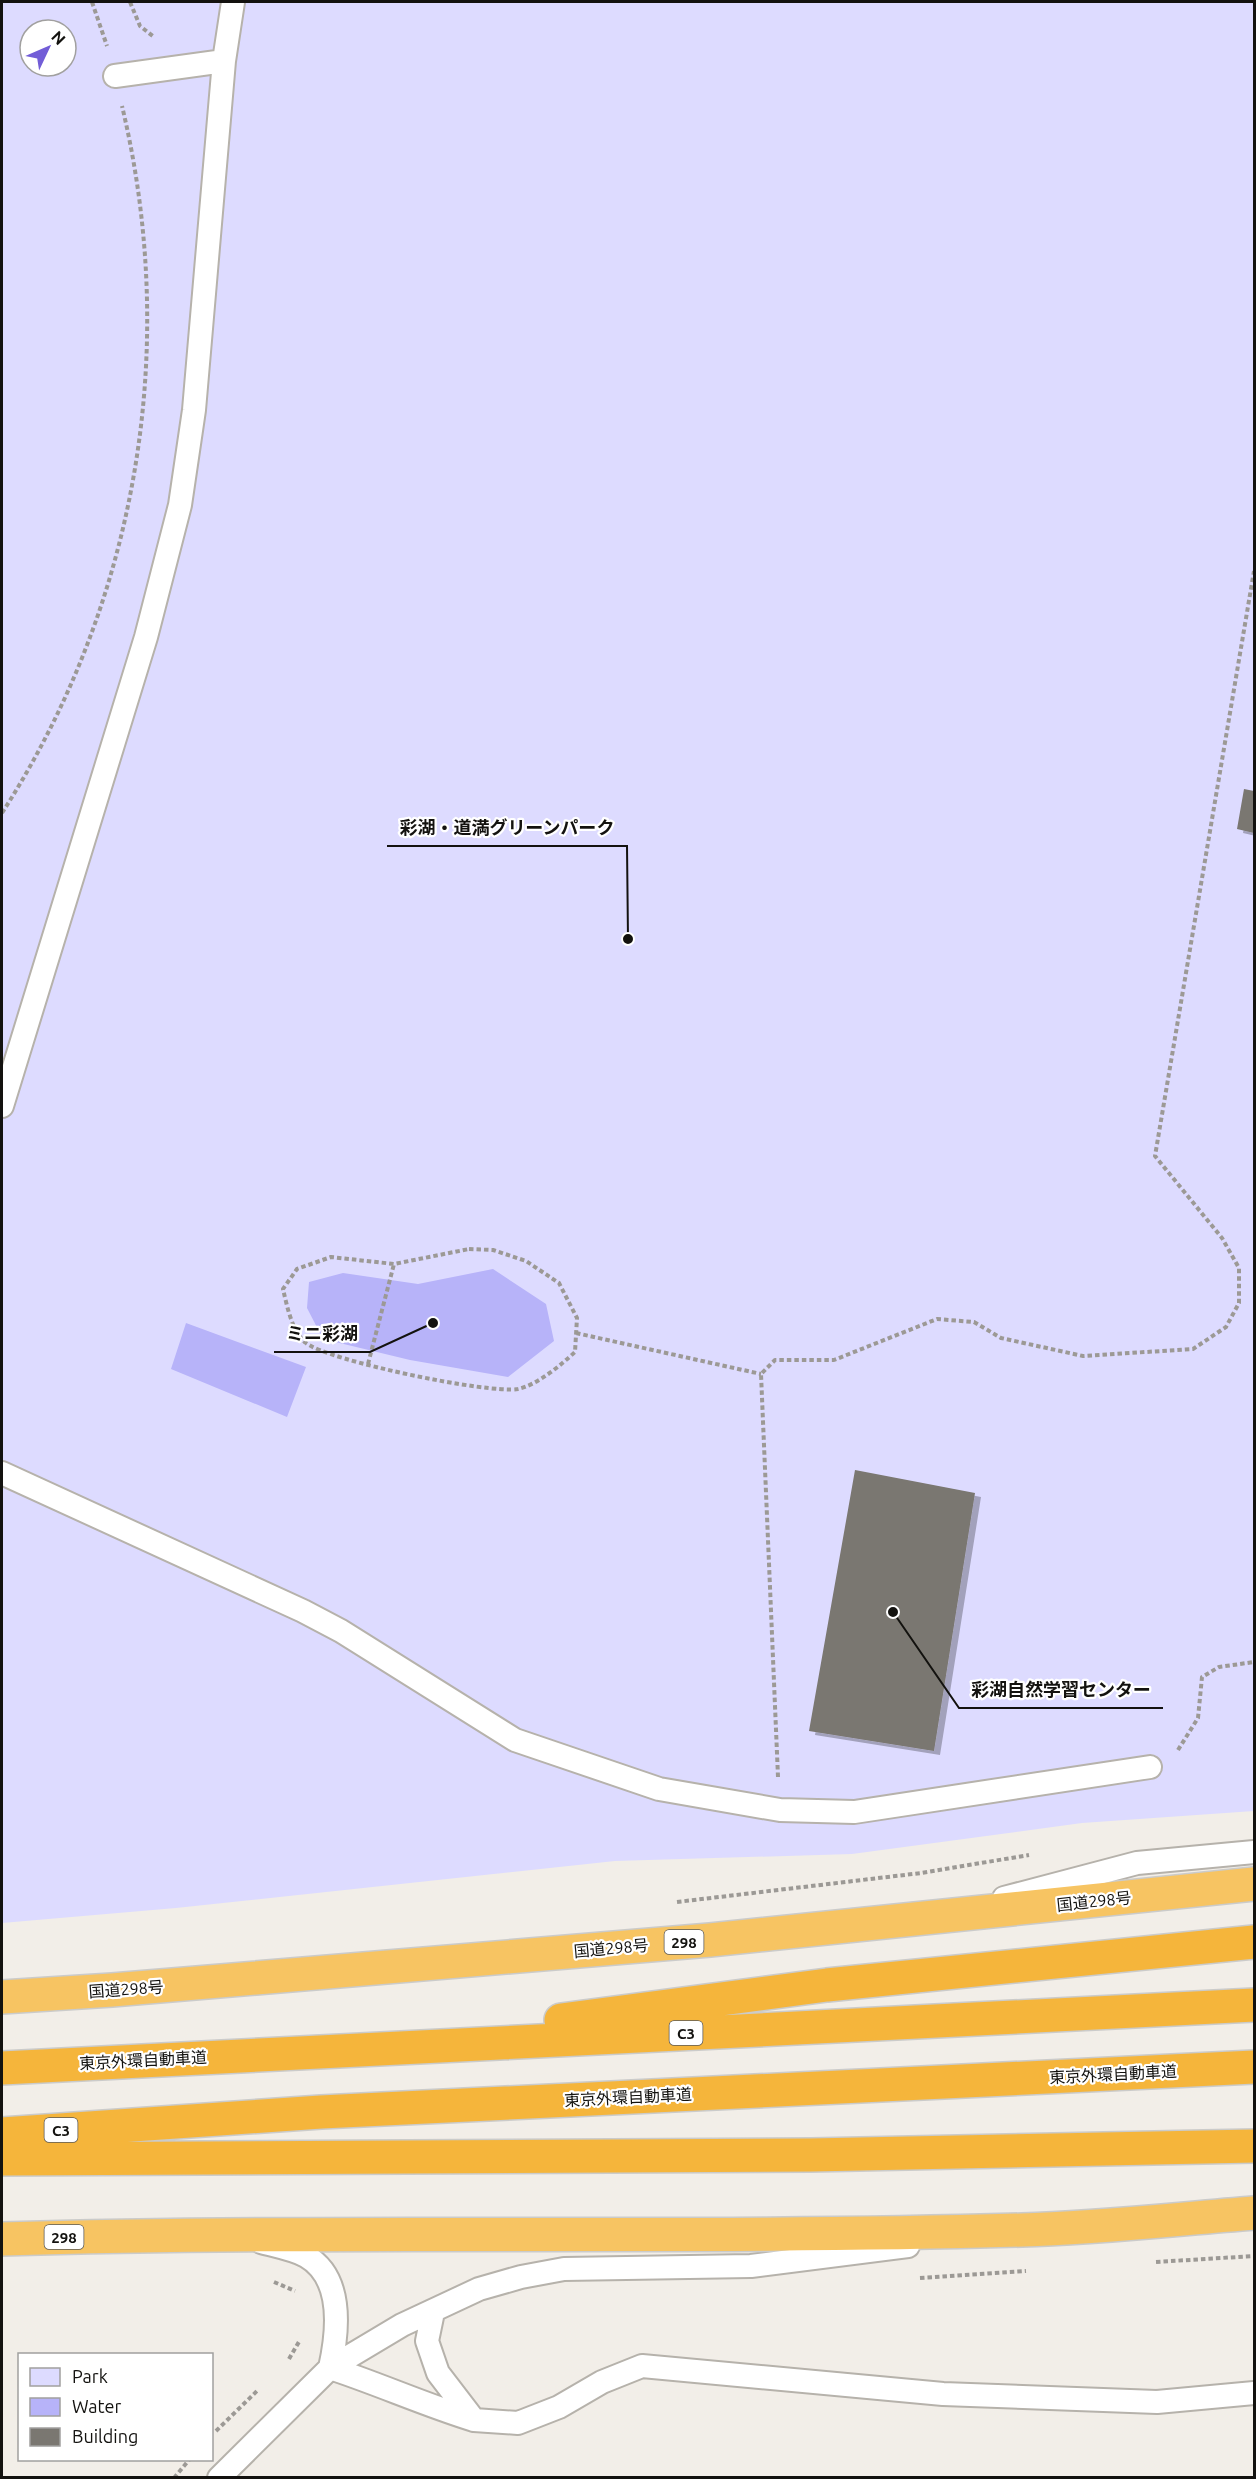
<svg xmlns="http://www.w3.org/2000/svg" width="1256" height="2479" font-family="Ubuntu,'Noto Sans JP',sans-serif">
  <defs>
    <filter id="shadow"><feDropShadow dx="6" dy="4" stdDeviation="0" flood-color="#0004"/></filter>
  </defs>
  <rect width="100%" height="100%" fill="#f2eee8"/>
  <path fill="#dddbff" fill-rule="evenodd" d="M 2,2 L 1254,2 L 1254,1811 L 1082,1823 L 852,1854 L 615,1861 L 176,1908 L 2,1923 ZM 30,30 L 66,30 L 66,66 L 30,66 Z"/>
  <path fill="#b7b3f9" d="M 493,1269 L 546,1304 L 554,1341 L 508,1377 L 410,1360 L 323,1339 L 307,1308 L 309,1282 L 343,1273 L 418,1284 Z
    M 186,1323 L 306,1367 L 287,1417 L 171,1369 Z"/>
  <path fill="#7a7771" filter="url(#shadow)" d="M 1244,789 L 1254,791 L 1254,833 L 1237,829 Z
    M 855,1470 L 975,1493 L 934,1751 L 809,1731 Z"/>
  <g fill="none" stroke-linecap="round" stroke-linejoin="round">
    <defs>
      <path id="service" d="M 115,76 L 224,61
        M 2,1106 L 146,637 L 180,505 L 194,410 L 224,61 L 233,2
        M 2,1473 L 303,1611 L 341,1631 L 515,1740 L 659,1789 L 780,1810 L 854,1812 L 1150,1767
        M 1004,1898 L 1137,1863 L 1254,1852
        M 261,2242 C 275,2246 293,2249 306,2256 C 344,2278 338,2332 330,2368 C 379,2384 425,2405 474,2420 L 438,2373 L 427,2341 L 433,2312
        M 474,2420 L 518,2423 L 559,2407 L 602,2382 L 642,2366 L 943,2394 L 1157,2402 L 1254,2393
        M 219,2478 L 330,2368 L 402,2325 L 479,2289 L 521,2277 L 564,2269 L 751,2266 L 908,2246"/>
      <path id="trunk" d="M 2,1997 L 112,1990 L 710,1940 L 1254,1884
        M 2,2239 C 342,2229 682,2240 1022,2230 C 1099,2228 1177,2219 1254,2213"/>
      <path id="motorway" d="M 561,2020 L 827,1985 L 1254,1942
        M 2,2068 L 1254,2005
        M 2,2134 L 321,2112 L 1254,2067
        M 2,2159 L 811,2155 L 1254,2146"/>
    </defs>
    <use href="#service" stroke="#b6b2ab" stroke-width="26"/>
    <use href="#trunk" stroke="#cbcbca" stroke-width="36"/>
    <use href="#motorway" stroke="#cbcbca" stroke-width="36"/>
    <path stroke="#9c9995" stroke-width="4" stroke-dasharray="4.5 3" stroke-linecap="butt" d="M 92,2 L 107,46
      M 130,2 L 140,26 L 154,37
      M 2,813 C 137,603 180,349 122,106
      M 469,1249 L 493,1250 L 526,1261 L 559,1283 L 577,1318 L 575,1352 C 561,1365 537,1385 518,1389 C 488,1394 329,1361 306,1343 C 292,1332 287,1306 283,1289 L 297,1269 L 331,1257 L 394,1264 Z
      M 576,1333 L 761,1374
      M 368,1364 L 394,1264
      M 1178,1750 L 1198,1718 L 1202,1677 L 1219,1667 L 1254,1662
      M 778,1777 L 761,1374 L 775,1360 L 834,1360 L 937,1319 L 974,1322 L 1001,1338 L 1083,1356 L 1193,1349 L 1226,1327 L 1239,1303 L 1239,1268 L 1222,1238 L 1155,1156 L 1254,571
      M 677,1902 L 921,1873 L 1029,1855
      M 1156,2262 L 1254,2256
      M 920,2278 L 1026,2271
      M 274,2282 L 295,2291
      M 289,2359 L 300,2340
      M 216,2431 L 258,2390
      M 174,2478 L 189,2460"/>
    <use href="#service" stroke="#fff" stroke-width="22"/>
    <use href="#trunk" stroke="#f7c462" stroke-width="33"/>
    <use href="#motorway" stroke="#f5b53b" stroke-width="33"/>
  </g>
  <g text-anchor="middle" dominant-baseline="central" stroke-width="4.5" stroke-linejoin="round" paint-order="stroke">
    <g fill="#fff" stroke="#5a5957" stroke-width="1.5">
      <rect x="664.5" y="1930" width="39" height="24" rx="4.5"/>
      <rect x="669.5" y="2021" width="33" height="24" rx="4.5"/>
      <rect x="44.5" y="2118" width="33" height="24" rx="4.5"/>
      <rect x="44.5" y="2225" width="39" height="24" rx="4.5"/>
    </g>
    <g font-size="15" font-weight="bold" fill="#13120f">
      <text x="684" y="1942">298</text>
      <text x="686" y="2033">C3</text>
      <text x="61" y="2130">C3</text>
      <text x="64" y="2237">298</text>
    </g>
    <g font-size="16" fill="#13120f" stroke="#fff">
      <text transform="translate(1094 1901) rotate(-6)">国道298号</text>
      <text transform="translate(611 1948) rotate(-5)">国道298号</text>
      <text transform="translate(126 1989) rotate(-4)">国道298号</text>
      <text transform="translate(143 2060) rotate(-3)">東京外環自動車道</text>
      <text transform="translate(1113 2074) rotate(-3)">東京外環自動車道</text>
      <text transform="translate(628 2097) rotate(-3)">東京外環自動車道</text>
    </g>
  </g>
  <path fill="none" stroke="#13120f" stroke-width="2" d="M628 939L627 846H387M433 1323L370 1352H274M893 1612L959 1708H1163"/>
  <g fill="#13120f" stroke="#fff" stroke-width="2">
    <circle cx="628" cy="939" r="6"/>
    <circle cx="433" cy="1323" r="6"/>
    <circle cx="893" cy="1612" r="6"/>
  </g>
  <g font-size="18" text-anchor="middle" font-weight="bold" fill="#13120f" stroke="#fff" stroke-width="4.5" stroke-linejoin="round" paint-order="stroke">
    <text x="507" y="834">彩湖・道満グリーンパーク</text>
    <text x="322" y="1340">ミニ彩湖</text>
    <text x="1061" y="1696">彩湖自然学習センター</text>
  </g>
  <rect width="1256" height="2479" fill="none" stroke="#13120f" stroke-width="6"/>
  <rect x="18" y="2353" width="195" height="108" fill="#ffffff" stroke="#a1a09f" stroke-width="1.5"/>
  <rect x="30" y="2368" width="30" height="18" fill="#dddbff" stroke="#a1a09f" stroke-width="1.5"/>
  <text x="72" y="2383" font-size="18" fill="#13120f">Park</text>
  <rect x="30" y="2398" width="30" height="18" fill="#b7b3f9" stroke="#a1a09f" stroke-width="1.5"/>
  <text x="72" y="2413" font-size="18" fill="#13120f">Water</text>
  <rect x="30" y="2428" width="30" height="18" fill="#7a7771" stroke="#a1a09f" stroke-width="1.5"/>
  <text x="72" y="2443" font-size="18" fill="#13120f">Building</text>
  <g transform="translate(48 48) rotate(46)"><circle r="28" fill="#ffffff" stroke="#a1a09f" stroke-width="1.5"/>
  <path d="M0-4.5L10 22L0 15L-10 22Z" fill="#725dd7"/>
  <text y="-9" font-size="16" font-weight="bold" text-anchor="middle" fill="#13120f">N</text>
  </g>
</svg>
